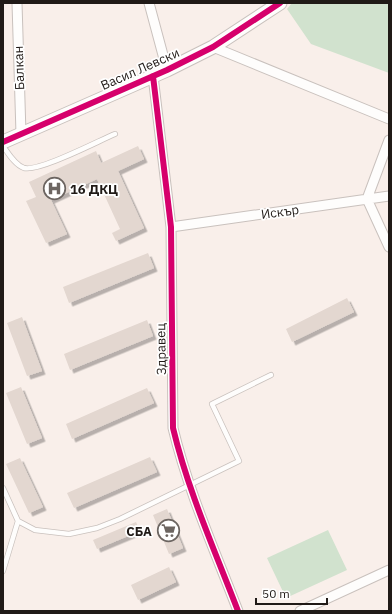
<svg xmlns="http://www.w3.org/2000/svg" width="392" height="614" font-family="'IBM Plex Sans',sans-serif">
  <defs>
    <filter id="shadow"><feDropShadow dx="3.5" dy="3.5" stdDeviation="0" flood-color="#0004"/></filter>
  </defs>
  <rect width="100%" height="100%" fill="#f9efea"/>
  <path fill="#d1e2ce" d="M 292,3 L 389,3 L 389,73 L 311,44 L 287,9 Z
    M 328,530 L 347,570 L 286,598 L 267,558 Z"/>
  <path fill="#e3d7d0" filter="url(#shadow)" d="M 138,146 L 144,159 L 118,171 L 144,228 L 116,241 L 112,233 L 120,229 L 97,179 L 51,200 L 67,234 L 46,243 L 26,201 L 36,197 L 29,182 L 96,151 L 101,163 Z
    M 148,253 L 154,268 L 69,303 L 63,287 Z
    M 347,298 L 354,312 L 292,342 L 286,329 Z
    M 22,317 L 42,371 L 27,376 L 7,323 Z
    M 147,320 L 153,336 L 70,370 L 64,354 Z
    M 21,387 L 42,438 L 27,444 L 6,393 Z
    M 147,388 L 154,403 L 72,439 L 66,424 Z
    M 150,457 L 157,472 L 74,508 L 67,493 Z
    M 20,458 L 43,507 L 29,513 L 6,464 Z
    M 167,509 L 183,548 L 169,554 L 153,515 Z
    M 136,522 L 140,531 L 97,549 L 93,540 Z
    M 169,567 L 176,582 L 138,600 L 131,585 Z"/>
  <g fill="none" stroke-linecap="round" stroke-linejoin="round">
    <defs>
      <path id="lane" d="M 3,146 C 8,153 15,165 24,168 C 39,172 98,141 115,134
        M 3,488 L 18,521 L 35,530 L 69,534 L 97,528 L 120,519 L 239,461 L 212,404 L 271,375
        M 3,571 L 18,521"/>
      <path id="street" d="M 17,3 L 21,134
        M 149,3 L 167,70
        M 213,47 L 389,119
        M 153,76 L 171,227 L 173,428 C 188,491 215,551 238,611
        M 389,140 L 367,199 L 389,247
        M 171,227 L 389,196
        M 300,611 L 389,570"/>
      <path id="secondary" d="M 3,142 L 167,70 L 213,47 L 280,3"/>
    </defs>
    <use href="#lane" stroke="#c9c1bd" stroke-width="6"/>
    <use href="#street" stroke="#c9c1bd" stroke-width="11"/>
    <use href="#secondary" stroke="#c9c1bd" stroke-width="15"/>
    <use href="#lane" stroke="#fefdfc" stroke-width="4.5"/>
    <use href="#street" stroke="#fefdfc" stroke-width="9"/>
    <use href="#secondary" stroke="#fefdfc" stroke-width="13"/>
    <defs>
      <path id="cycleway" d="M 153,76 L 171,227 L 173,428 C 188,491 215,551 238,611
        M 3,142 L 167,70 L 213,47 L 280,3"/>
    </defs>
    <use href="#cycleway" stroke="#fff" stroke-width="8"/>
    <use href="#cycleway" stroke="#d6006c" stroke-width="6"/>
  </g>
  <defs>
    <symbol id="hospital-ring" viewBox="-11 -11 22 22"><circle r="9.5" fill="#fff" stroke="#6c6561" stroke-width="1.5"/><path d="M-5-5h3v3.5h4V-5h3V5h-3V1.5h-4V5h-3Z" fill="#6c6561"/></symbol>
    <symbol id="supermarket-ring" viewBox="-11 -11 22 22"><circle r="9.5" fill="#fff" stroke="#6c6561" stroke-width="1.5"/><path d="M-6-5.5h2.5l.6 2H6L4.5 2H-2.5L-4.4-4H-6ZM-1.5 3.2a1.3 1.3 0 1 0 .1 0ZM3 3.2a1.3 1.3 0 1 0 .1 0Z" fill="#6c6561"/></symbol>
  </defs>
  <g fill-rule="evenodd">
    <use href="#hospital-ring" x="42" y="176" width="25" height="25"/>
    <use href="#supermarket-ring" x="156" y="518" width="25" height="25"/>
  </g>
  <g text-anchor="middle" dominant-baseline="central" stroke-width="3.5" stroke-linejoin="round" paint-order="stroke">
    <g font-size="13" fill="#201a17" stroke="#fff">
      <text transform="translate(19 68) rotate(-92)">Балкан</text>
      <text transform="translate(140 69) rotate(-24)">Васил Левски</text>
      <text transform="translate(280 212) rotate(-8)">Искър</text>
      <text transform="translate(161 349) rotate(-91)">Здравец</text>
    </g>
    <g font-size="13" font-weight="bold" fill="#201a17" stroke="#fff" text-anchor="start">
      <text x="70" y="189">16 ДКЦ</text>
      <text x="152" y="531" text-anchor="end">СБА</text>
    </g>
  </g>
  <rect width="392" height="614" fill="none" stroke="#201a17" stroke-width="8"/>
  <path d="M256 598v6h71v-6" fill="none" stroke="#201a17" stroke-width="2"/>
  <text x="262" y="598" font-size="12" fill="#201a17" stroke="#ffffff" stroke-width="3" paint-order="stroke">50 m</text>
</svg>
